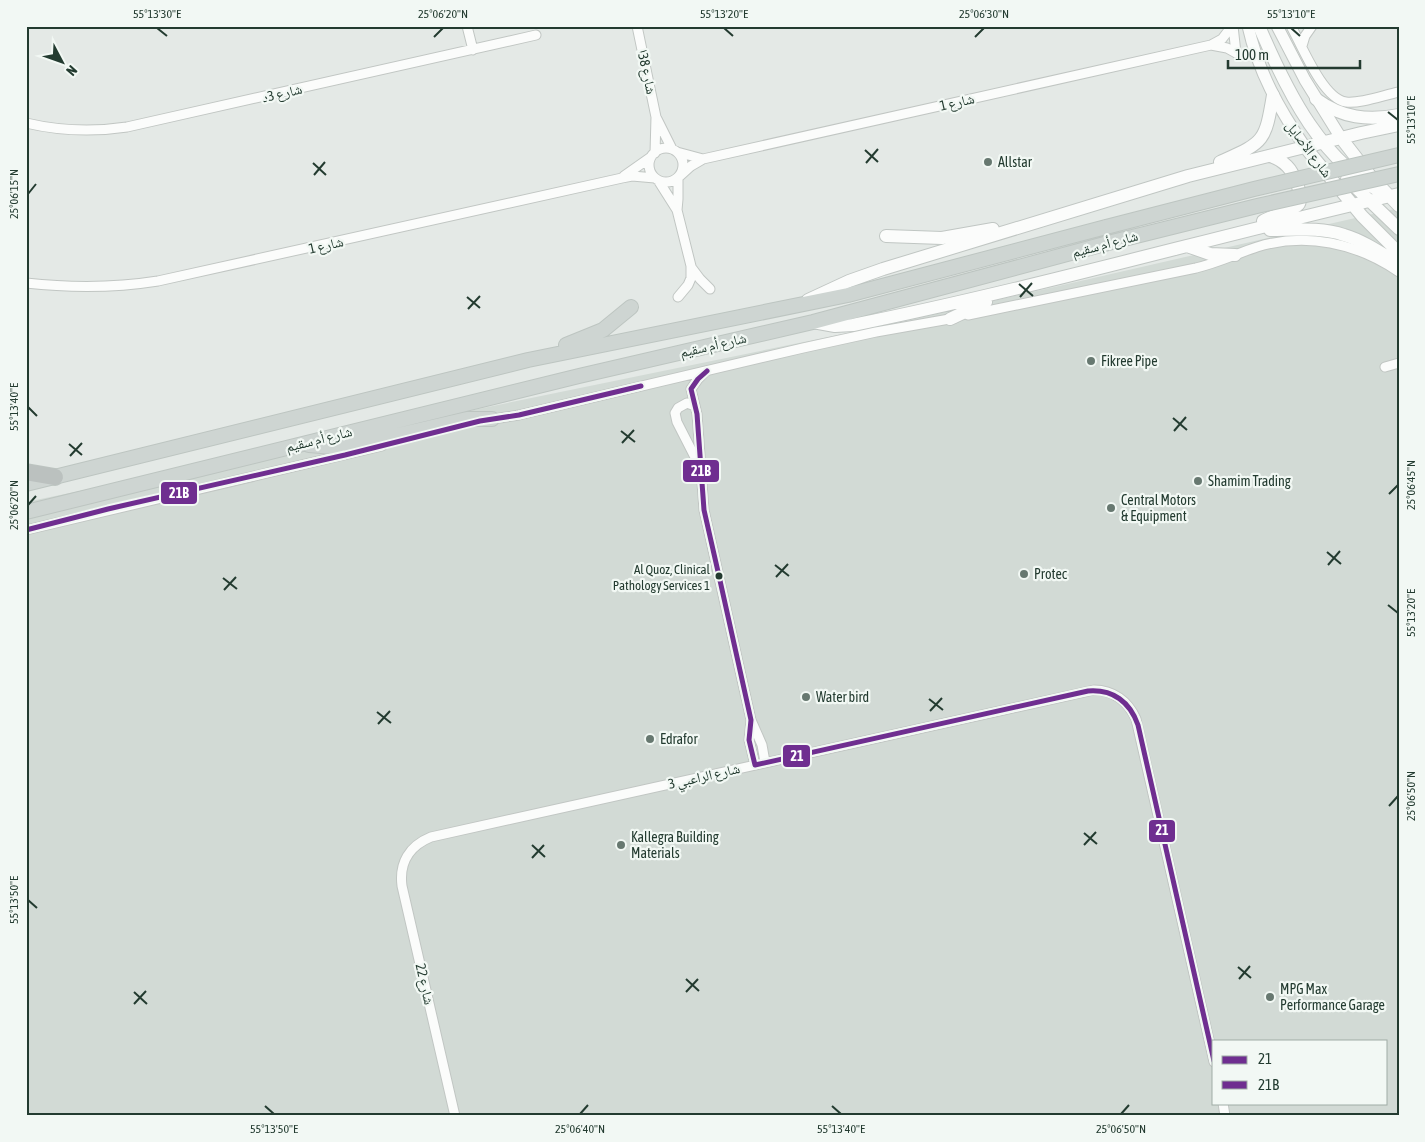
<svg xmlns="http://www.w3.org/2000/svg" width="1425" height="1142" font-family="'Asap Condensed','Noto Naskh Arabic',sans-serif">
  <rect width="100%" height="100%" fill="#e4e9e6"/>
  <path fill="#d2dad5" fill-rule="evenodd" d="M 1399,208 L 1399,1116 L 26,1116 L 26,502 L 906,321 ZM 1214,1041 L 1386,1041 L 1386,1103 L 1214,1103 Z"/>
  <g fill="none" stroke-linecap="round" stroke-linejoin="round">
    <defs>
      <path id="minor" d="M 467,26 L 473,50
        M 637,26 L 656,117 L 672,149
        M 1233,26 L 1236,53
        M 1291,26 C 1302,46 1323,99 1346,102 C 1360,104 1384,95 1399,92
        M 1211,45 L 1227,48 L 1236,53
        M 1302,46 L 1305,36 L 1312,26
        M 26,123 C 60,131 94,132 127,127 L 536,35
        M649 165a17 17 0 1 1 34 0a17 17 0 1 1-34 0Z
        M 677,152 L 703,159
        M 655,153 L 656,117
        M 624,176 L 651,157
        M 680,176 L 691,166 L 703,159 L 1211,45 L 1222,39 L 1232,26
        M 658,180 L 677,210 L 691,266 L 691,278 L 688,285 L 678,297
        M 677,210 L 678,199 L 678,178
        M 691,267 L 700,279 L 710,289
        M 26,283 C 71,288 114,288 158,281 L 622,178 L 632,176 L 655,178
        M 968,315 L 1196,268 C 1217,263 1236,254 1257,247 C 1306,232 1357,243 1399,272
        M 1385,367 L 1399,363
        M 704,373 L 698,379 L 691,389 L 697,414 L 704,510 L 751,720 L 762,745 L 765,762
        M 695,406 L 687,403 L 678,408 L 675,413 L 677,422 L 700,467
        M 487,420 L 519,415 L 803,348 L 876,332 L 955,318
        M 26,530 L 382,446
        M 751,720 L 749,740 L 755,765
        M 1223,1103 L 1225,1116
        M 455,1116 L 402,886 C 399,863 409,846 431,837 L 1094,690 C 1113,690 1128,701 1136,719 L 1214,1062"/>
      <path id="tertiary" d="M 1248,26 C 1258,71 1279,109 1305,147
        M 1277,26 L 1305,80 L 1341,138"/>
      <path id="secondary" d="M 1259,26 C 1287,92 1322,164 1389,196
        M 1316,99 C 1342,118 1368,121 1399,115
        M 1341,138 L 1372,178 L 1399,206
        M 1305,147 L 1362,216 L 1399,253
        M 1220,162 C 1264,142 1265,143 1273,95
        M 1347,179 L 1399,229
        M 1263,221 C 1271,216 1293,211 1298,205 C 1305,197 1293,172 1287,166 C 1282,161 1277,158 1270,156
        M 1270,230 C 1294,230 1321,227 1344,235 C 1364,241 1381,253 1399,264
        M 886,236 L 942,238 L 993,229
        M 1187,246 L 1210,254 L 1235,255
        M 808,300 L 849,281 L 883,269 L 1188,176 L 1361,133 L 1399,125
        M 950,319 L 986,302
        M 813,322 L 835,326 L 853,325 C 1036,288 1216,236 1399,194"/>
      <path id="primary" d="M 566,345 L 603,330 L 631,307
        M 309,445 L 333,447 L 346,447 L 467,419 L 492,419
        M 26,484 L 528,360 L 848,295 L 1106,227
        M 26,512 L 579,376 L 813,322 L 1112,242"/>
      <path id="motorway" d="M 26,472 L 55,477"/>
    </defs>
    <use href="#minor" stroke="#c1c6c3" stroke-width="11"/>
    <use href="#tertiary" stroke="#c1c6c3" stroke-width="13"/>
    <use href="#secondary" stroke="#c0c6c3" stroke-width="14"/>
    <use href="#primary" stroke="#bdc5c1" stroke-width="16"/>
    <use href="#motorway" stroke="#bdc5c1" stroke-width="18"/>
    <use href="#minor" stroke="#fbfcfb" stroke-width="9"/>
    <use href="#tertiary" stroke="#fbfcfb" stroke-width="11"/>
    <use href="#secondary" stroke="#fbfcfb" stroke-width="12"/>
    <use href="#primary" stroke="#ced5d2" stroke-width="14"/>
    <use href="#motorway" stroke="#bbc1bf" stroke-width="16"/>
    <defs>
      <path id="primary-bridge" d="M 1106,227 L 1254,189 L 1399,155
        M 1112,242 L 1257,206 L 1399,174"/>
    </defs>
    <use href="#primary-bridge" stroke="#bdc5c1" stroke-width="16" stroke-linecap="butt"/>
    <use href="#primary-bridge" stroke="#ced5d2" stroke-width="14"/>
    <defs>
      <path id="bus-1" d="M 719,576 L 751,720 L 749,740 L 755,765 L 1088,691 C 1113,689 1130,702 1138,725 L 1214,1061"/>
      <path id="bus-2" d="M 707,371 L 698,379 L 691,389 L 697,414 L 704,510 L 719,576
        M 26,530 L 108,509 L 345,455 L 480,421 L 519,415 L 641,386"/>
    </defs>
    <use href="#bus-1" stroke="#f2f8f4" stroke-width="9"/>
    <use href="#bus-2" stroke="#f2f8f4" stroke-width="9"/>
    <use href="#bus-1" stroke="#6f2e90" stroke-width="5"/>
    <use href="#bus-2" stroke="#6f2e90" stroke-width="5"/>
  </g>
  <path fill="none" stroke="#233b30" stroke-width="2" d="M 157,28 L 167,36M 724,28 L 733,36M 1291,28 L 1300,36M 434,37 L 443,28M 975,37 L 984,28M 1388,112 L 1398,120M 865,150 L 878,162M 313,163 L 326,175M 866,163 L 878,149M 314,175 L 325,162M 28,194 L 36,184M 1019,284 L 1033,296M 467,297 L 480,308M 1020,297 L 1032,283M 468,309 L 480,296M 28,407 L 37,416M 1173,418 L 1187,430M 621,431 L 635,442M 1174,431 L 1186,417M 622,443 L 634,430M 69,444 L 82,455M 70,456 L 82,443M 1389,494 L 1398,485M 28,505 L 36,496M 1327,552 L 1341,564M 775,565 L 789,576M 1328,565 L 1340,551M 776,577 L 788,564M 223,578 L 237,589M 224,590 L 236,577M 1388,605 L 1398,613M 929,699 L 943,710M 930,711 L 942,698M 377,712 L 391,723M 378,724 L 390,711M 1389,806 L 1398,796M 1084,833 L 1097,844M 532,845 L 545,857M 1084,845 L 1096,832M 532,858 L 544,845M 28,900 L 37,908M 1238,967 L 1251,978M 686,979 L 699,991M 1239,979 L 1250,966M 134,992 L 147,1004M 686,992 L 698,979M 134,1004 L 146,991M 265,1106 L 274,1114M 832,1106 L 841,1114M 580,1114 L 588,1105M 1121,1114 L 1129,1105"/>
  <g fill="#677870" stroke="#f2f8f4" stroke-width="2">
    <circle cx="988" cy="162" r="5"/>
    <circle cx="1091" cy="361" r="5"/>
    <circle cx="1198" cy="481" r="5"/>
    <circle cx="1111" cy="508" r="5"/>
    <circle cx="1024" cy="574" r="5"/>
    <circle cx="806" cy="697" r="5"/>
    <circle cx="650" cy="739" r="5"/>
    <circle cx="621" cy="845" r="5"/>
    <circle cx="1270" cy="997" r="5"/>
  </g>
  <circle fill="#233b30" stroke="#f2f8f4" stroke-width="2" cx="719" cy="576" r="4.5"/>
  <g text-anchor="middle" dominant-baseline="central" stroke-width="4.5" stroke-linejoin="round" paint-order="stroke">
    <g font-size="13" fill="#233b30" stroke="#f2f8f4" text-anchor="end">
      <text x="710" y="569">Al Quoz, Clinical<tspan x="710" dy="16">Pathology Services 1</tspan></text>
    </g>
    <g font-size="14" fill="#233b30" stroke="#f2f8f4">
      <text transform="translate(647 72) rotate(78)">شارع 38ا</text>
      <text transform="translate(282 93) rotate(-13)">شارع 3د</text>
      <text transform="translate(957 102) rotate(-13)">شارع 1</text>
      <text transform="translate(1309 149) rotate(53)">شارع الأصايل</text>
      <text transform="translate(1105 244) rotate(-15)">شارع أم سقيم</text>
      <text transform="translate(326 245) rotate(-13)">شارع 1</text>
      <text transform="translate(713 345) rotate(-13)">شارع أم سقيم</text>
      <text transform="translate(319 439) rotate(-14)">شارع أم سقيم</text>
      <text transform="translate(704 776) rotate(-13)">شارع الراعبي 3</text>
      <text transform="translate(425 984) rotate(77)">شارع 22</text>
    </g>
    <g font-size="14" fill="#233b30" stroke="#f2f8f4" text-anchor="start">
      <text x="998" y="162">Allstar</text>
      <text x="1101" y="361">Fikree Pipe</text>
      <text x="1208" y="481">Shamim Trading</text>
      <text x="1121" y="500">Central Motors<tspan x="1121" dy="16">&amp; Equipment</tspan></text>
      <text x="1034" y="574">Protec</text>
      <text x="816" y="697">Water bird</text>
      <text x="660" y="739">Edrafor</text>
      <text x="631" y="837">Kallegra Building<tspan x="631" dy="16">Materials</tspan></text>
      <text x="1280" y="989">MPG Max<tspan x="1280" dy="16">Performance Garage</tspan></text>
    </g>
  </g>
  <g stroke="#f2f8f4" stroke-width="2">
    <rect x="682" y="459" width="38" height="24" rx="5" fill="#6f2e90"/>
    <rect x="160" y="481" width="38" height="24" rx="5" fill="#6f2e90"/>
    <rect x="782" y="744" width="29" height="24" rx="5" fill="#6f2e90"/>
    <rect x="1148" y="819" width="28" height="24" rx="5" fill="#6f2e90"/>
  </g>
  <g font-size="14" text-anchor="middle" font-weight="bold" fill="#fff">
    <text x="701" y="476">21B</text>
    <text x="179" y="498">21B</text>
    <text x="797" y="761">21</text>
    <text x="1162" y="835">21</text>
  </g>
  <rect width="1425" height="1142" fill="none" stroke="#f2f8f4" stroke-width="55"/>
  <rect x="1212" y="1040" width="175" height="65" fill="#f2f8f4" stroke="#9faca6"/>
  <rect x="1222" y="1056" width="25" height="8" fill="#6f2e90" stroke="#9faca6"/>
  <text x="1258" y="1064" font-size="15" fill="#233b30">21</text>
  <rect x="1222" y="1081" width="25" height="8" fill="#6f2e90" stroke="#9faca6"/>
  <text x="1258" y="1090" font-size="15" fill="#233b30">21B</text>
  <g transform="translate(62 62) rotate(131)" stroke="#f2f8f4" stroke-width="4" paint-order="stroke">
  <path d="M0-4L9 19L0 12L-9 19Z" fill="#233b30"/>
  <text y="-8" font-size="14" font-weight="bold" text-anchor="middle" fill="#233b30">N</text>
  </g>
  <path d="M1228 60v8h132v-8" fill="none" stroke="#233b30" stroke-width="2.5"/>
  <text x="1235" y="60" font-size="15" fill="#233b30" stroke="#f2f8f4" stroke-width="4" paint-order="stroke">100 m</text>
  <rect x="28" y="28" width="1370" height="1086" fill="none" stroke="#233b30" stroke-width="2"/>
  <g font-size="12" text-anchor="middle" fill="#233b30">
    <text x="157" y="18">55°13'30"E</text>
    <text x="443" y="18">25°06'20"N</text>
    <text x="724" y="18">55°13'20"E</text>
    <text x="984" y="18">25°06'30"N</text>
    <text x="1291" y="18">55°13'10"E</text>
    <text transform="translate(1411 120) rotate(-90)" y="4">55°13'10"E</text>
    <text transform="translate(14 194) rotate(-90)" y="4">25°06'15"N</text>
    <text transform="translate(14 407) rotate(-90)" y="4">55°13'40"E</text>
    <text transform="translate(1411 485) rotate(-90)" y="4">25°06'45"N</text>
    <text transform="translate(14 505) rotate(-90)" y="4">25°06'20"N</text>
    <text transform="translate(1411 613) rotate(-90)" y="4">55°13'20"E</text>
    <text transform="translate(1411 796) rotate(-90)" y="4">25°06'50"N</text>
    <text transform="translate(14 900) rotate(-90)" y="4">55°13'50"E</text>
    <text x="274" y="1133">55°13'50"E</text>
    <text x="580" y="1133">25°06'40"N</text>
    <text x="841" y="1133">55°13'40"E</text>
    <text x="1121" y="1133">25°06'50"N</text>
  </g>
</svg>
